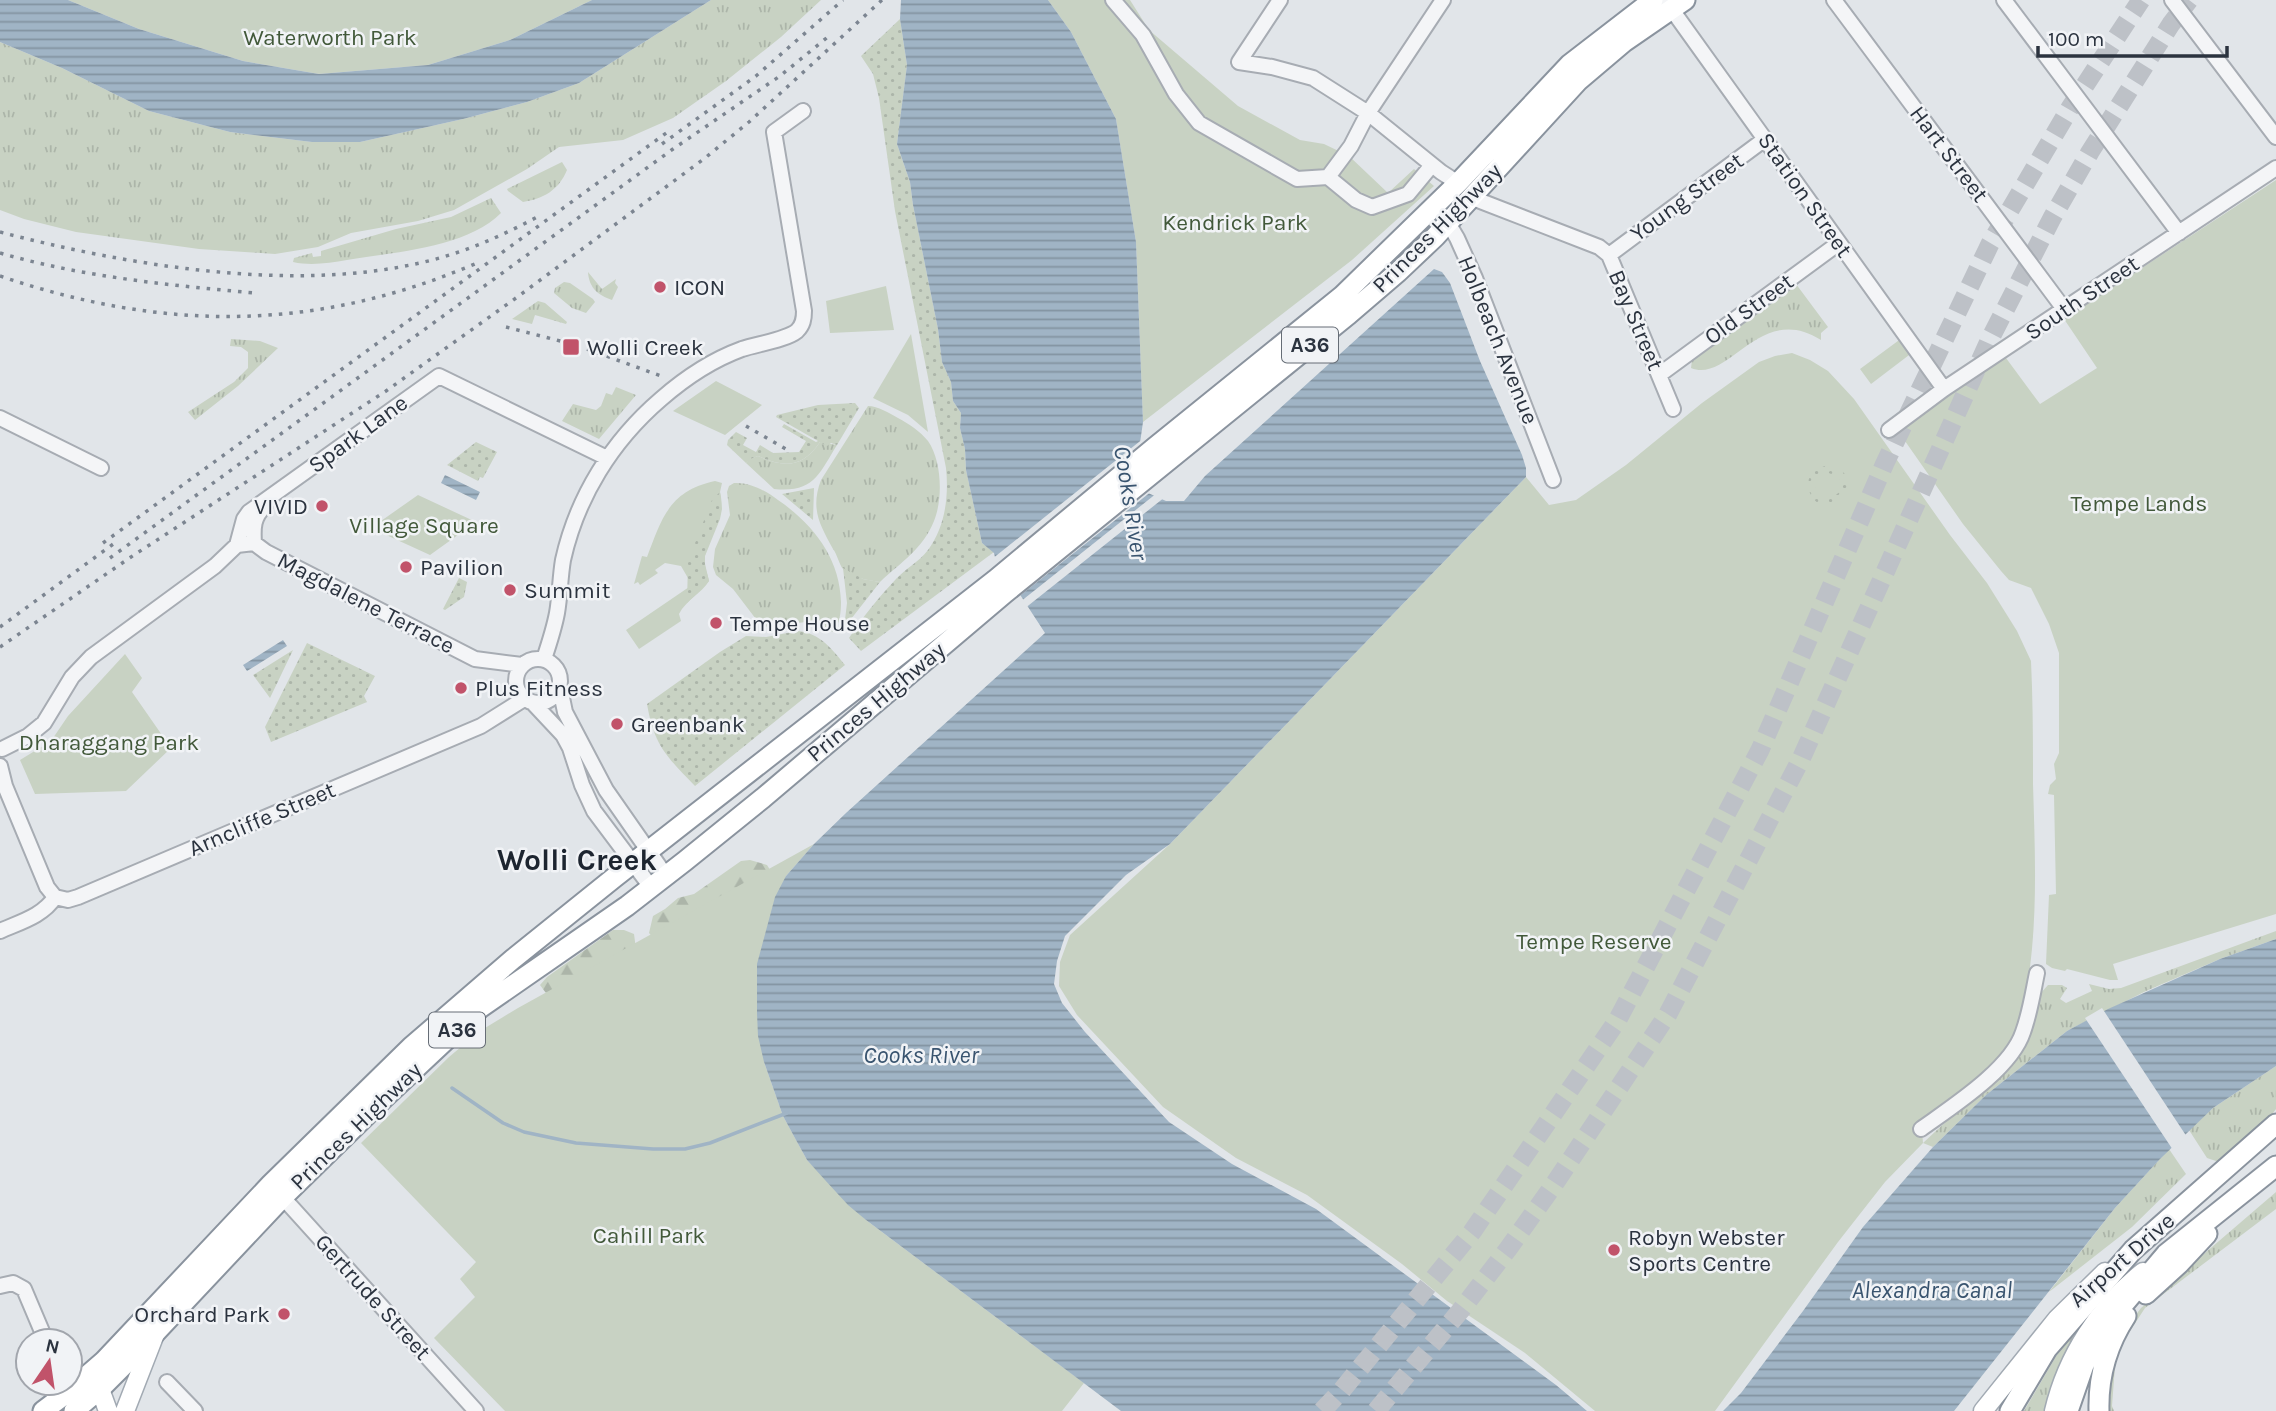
<svg xmlns="http://www.w3.org/2000/svg" width="2276" height="1411" font-family="Karla,sans-serif">
  <defs>
    <pattern id="grass-tufts" width="24" height="20" patternUnits="userSpaceOnUse" patternTransform="scale(1.75)"><rect width="24" height="20" fill="#c8d2c3"/><path d="M3 7l-1-3M5 7V3M7 7l1-3M15 17l-1-3M17 17v-4M19 17l1-3" fill="none" stroke="#acb5a9"/></pattern>
    <pattern id="forest-firs" width="22" height="20" patternUnits="userSpaceOnUse" patternTransform="scale(1.75)"><rect width="22" height="20" fill="#c8d2c3"/><path d="M5 1l3.5 6h-7zM16 11l3.5 6h-7z" fill="#acb5a9"/></pattern>
    <pattern id="garden-dots" width="8" height="8" patternUnits="userSpaceOnUse" patternTransform="scale(1.75)"><rect width="8" height="8" fill="#c8d2c3"/><path d="M2 2h.1M6 6h.1" fill="none" stroke="#acb5a9" stroke-width="1.8" stroke-linecap="round"/></pattern>
    <pattern id="water-rules" width="6" height="5" patternUnits="userSpaceOnUse" patternTransform="scale(1.75)"><rect width="6" height="5" fill="#a0b4c5"/><path d="M0 2.5h6" fill="none" stroke="#8393a1"/></pattern>
  </defs>
  <rect width="100%" height="100%" fill="#e1e5e9"/>
  <path fill="url(#grass-tufts)" d="M 711,0 L 821,0 L 781,37 L 726,81 L 673,118 L 623,140 L 559,147 L 527,169 L 454,210 L 418,221 L 351,233 L 318,247 L 275,254 L 199,249 L 76,232 L 24,219 L 0,210 L 0,42 L 62,68 L 149,111 L 230,132 L 312,142 L 360,142 L 463,119 L 527,102 L 579,83 Z
    M 562,162 L 567,170 C 559,190 543,199 523,202 L 508,191 L 507,189 Z
    M 491,198 L 501,213 C 466,248 394,252 347,260 C 329,263 311,266 293,262 L 294,258 L 312,253 L 313,257 L 321,256 L 321,251 L 396,229 L 451,217 Z
    M 588,272 L 602,289 L 616,279 L 615,283 L 618,287 L 612,300 C 598,295 589,288 588,272 Z
    M 564,282 L 570,283 L 593,299 L 595,302 L 586,313 L 572,308 L 554,293 L 555,288 Z
    M 1796,284 L 1828,327 L 1821,333 L 1821,340 C 1760,301 1729,384 1691,368 L 1692,360 Z
    M 538,301 L 545,303 L 567,322 L 566,324 L 535,315 L 532,324 L 512,319 Z
    M 231,339 L 260,341 L 278,348 L 238,386 L 195,420 L 188,412 L 234,382 L 248,368 L 248,352 L 241,347 L 230,346 Z
    M 616,387 L 636,395 L 599,439 L 562,421 L 573,404 L 596,410 L 601,406 L 606,393 L 612,395 Z
    M 868,406 C 878,406 889,413 898,418 C 909,424 920,431 928,441 C 942,461 943,499 934,521 C 923,549 901,562 880,582 C 868,580 852,578 843,569 C 839,564 837,554 833,549 C 820,525 810,509 821,480 Z
    M 820,442 L 837,445 C 819,474 814,493 774,489 L 746,463 L 749,459 L 758,456 C 785,468 802,468 820,442 Z
    M 734,483 C 750,482 766,491 778,500 C 813,524 840,558 841,602 C 841,612 840,624 833,632 L 820,626 L 806,622 L 762,627 L 733,589 L 716,575 L 713,567 L 715,549 L 730,515 L 727,492 L 729,486 Z
    M 2276,931 L 2276,939 L 2220,959 L 2146,991 L 2067,1031 L 1986,1095 L 1933,1147 L 1923,1143 L 2024,1049 L 2038,1010 L 2039,995 L 2048,985 L 2062,985 L 2067,988 L 2060,999 L 2066,1003 L 2092,991 L 2089,984 L 2109,989 L 2121,988 Z
    M 2276,1066 L 2276,1109 L 2268,1120 L 2222,1163 L 2207,1158 L 2189,1130 L 2213,1108 Z
    M 2169,1149 L 2186,1174 L 2132,1227 L 2049,1292 L 2115,1208 Z
    M 2276,1192 L 2276,1209 L 2145,1308 L 2121,1345 L 2115,1366 L 2112,1406 L 2114,1411 L 2108,1411 L 2111,1363 L 2128,1325 L 2141,1308 Z
    M 2105,1294 L 2048,1411 L 2024,1411 L 2065,1341 Z"/>
  <path fill="url(#forest-firs)" d="M 750,860 L 767,865 L 772,873 L 659,944 L 649,933 L 653,916 L 665,909 L 678,898 L 694,894 L 741,861 Z
    M 613,930 L 624,930 L 634,934 L 636,949 L 554,1004 L 540,985 L 547,977 Z"/>
  <path fill="#c8d2c3" d="M 68,0 L 592,0 L 510,40 L 428,65 L 319,74 L 243,61 L 139,29 Z
    M 1048,0 L 1130,0 L 1149,30 L 1238,106 L 1300,140 L 1324,144 L 1349,156 L 1388,193 L 1414,169 L 1434,186 L 1352,260 L 1143,422 L 1136,242 L 1116,119 L 1071,32 Z
    M 2276,180 L 2276,914 L 2113,964 L 2118,980 L 2110,980 L 2067,969 L 2065,971 L 2052,968 L 2046,964 L 2049,895 L 2056,894 L 2054,795 L 2048,794 L 2050,785 L 2056,779 L 2054,764 L 2059,753 L 2059,653 L 2049,624 L 2031,588 L 2009,580 L 2001,571 L 1963,524 L 1898,431 L 1900,426 L 2006,358 L 2040,404 L 2097,368 L 2064,319 Z
    M 886,286 L 894,330 L 830,333 L 826,301 Z
    M 911,334 L 928,432 L 908,415 L 873,398 Z
    M 1906,335 L 1917,349 L 1871,384 L 1860,369 Z
    M 1792,353 L 1810,360 L 1828,371 L 1854,399 L 1950,535 L 1987,583 L 2017,631 L 2031,661 C 2033,703 2033,743 2033,784 C 2035,851 2038,916 2028,982 C 2026,998 2024,1020 2016,1034 C 1994,1071 1956,1095 1921,1119 L 1923,1143 L 1885,1182 L 1838,1242 L 1715,1411 L 1595,1411 L 1525,1353 L 1447,1301 L 1402,1264 L 1307,1195 L 1236,1158 L 1163,1107 L 1077,1015 L 1059,986 L 1060,962 L 1070,935 L 1170,844 L 1526,477 L 1549,505 L 1576,500 L 1626,465 L 1702,403 L 1759,362 L 1775,356 Z
    M 716,381 L 762,405 L 725,435 L 673,411 Z
    M 715,481 L 722,483 L 720,492 L 722,509 L 720,519 L 705,556 L 705,564 L 709,581 C 702,593 686,600 679,614 L 681,621 L 639,649 L 626,630 L 692,585 L 681,566 L 665,563 L 655,570 L 658,573 L 640,585 L 638,582 L 634,584 L 642,556 L 647,557 C 662,518 669,491 715,481 Z
    M 418,495 L 476,522 L 430,555 L 371,528 Z
    M 125,654 L 142,678 L 132,692 L 171,748 L 126,791 L 35,794 L 20,760 L 51,741 L 68,716 Z
    M 814,844 L 786,876 L 764,1062 L 783,1116 L 807,1160 L 866,1220 L 1084,1383 L 1062,1411 L 505,1411 L 434,1338 L 475,1297 L 460,1279 L 476,1262 L 361,1143 L 449,1057 L 480,1031 L 518,1008 Z"/>
  <path fill="url(#garden-dots)" fill-rule="evenodd" d="M 900,19 L 907,65 L 897,144 L 910,182 L 913,205 L 938,329 L 942,362 L 951,382 L 953,401 L 961,413 L 960,428 L 965,449 L 966,470 L 982,543 L 994,552 L 861,651 L 849,638 C 863,617 878,598 896,579 C 905,569 919,562 928,550 C 945,527 949,497 946,468 L 895,211 L 879,98 L 873,74 L 861,56 Z
    M 855,403 L 859,408 L 837,445 L 831,443 L 827,446 L 820,442 C 802,468 785,468 758,456 L 750,459 L 746,463 L 727,445 L 728,440 L 736,432 L 747,438 L 743,445 L 756,452 L 760,445 L 773,453 L 799,452 L 806,441 L 782,427 L 784,424 L 816,442 L 818,441 L 776,417 L 777,415 L 818,405 Z
    M 476,442 L 497,452 L 483,478 L 480,477 L 478,481 L 447,465 Z
    M 1830,465 C 1873,478 1829,527 1811,495 C 1802,479 1815,467 1830,465 ZM 1825,472 L 1838,476 L 1842,484 L 1840,492 L 1829,499 L 1821,497 L 1814,486 L 1818,477 Z
    M 814,488 L 813,520 L 782,494 Z
    M 720,492 C 728,524 702,539 705,564 C 705,569 708,575 709,581 L 687,603 L 688,561 L 712,500 Z
    M 843,568 L 863,579 L 880,582 L 844,628 L 847,603 Z
    M 459,578 L 467,582 L 464,597 L 445,610 L 443,609 Z
    M 798,631 C 820,633 832,649 845,665 L 695,786 C 666,756 654,745 647,704 L 720,652 L 746,636 L 766,637 Z
    M 307,643 L 375,676 L 364,696 L 367,702 L 271,742 L 265,727 Z
    M 293,650 L 270,698 L 253,675 Z"/>
  <path fill="url(#water-rules)" d="M 0,0 L 68,0 L 139,29 L 243,61 L 319,74 L 428,65 L 510,40 L 592,0 L 711,0 L 579,83 L 527,102 L 463,119 L 360,142 L 312,142 L 230,132 L 149,111 L 62,68 L 0,42 Z
    M 901,0 L 1048,0 L 1071,32 L 1116,119 L 1136,242 L 1143,422 L 1136,471 L 1148,493 L 1166,501 L 1184,501 L 1205,476 L 1434,269 L 1442,272 L 1450,283 L 1480,361 L 1522,455 L 1526,468 L 1526,477 L 1170,844 L 1126,875 L 1065,936 L 1057,961 L 1054,984 L 1062,1003 L 1085,1032 L 1169,1122 L 1232,1164 L 1316,1209 L 1556,1385 L 1587,1411 L 1121,1411 L 866,1220 L 848,1205 L 825,1180 L 807,1160 L 796,1140 L 783,1116 L 764,1062 L 758,1036 L 757,1013 L 757,964 L 775,897 L 786,876 L 814,844 L 846,813 L 1045,633 L 1015,587 L 998,570 L 994,553 L 982,543 L 966,470 L 965,449 L 960,428 L 961,413 L 953,401 L 951,382 L 942,362 L 938,329 L 913,205 L 910,182 L 897,144 L 907,65 L 900,19 Z
    M 445,475 L 480,492 L 476,500 L 441,483 Z
    M 283,640 L 287,646 L 247,671 L 243,665 Z
    M 2276,939 L 2276,1066 L 2213,1108 L 2160,1159 L 2115,1208 L 1954,1411 L 1723,1411 L 1741,1393 L 1803,1311 L 1863,1227 L 1933,1147 L 1986,1095 L 2067,1031 L 2108,1009 L 2220,959 Z"/>
  <path fill="#e1e5e9" d="M 1144,438 L 1139,470 L 1152,491 L 1017,598 L 1013,589 L 995,572 L 992,559 Z
    M 1157,493 L 1165,497 L 1024,609 L 1020,602 Z
    M 2102,1008 L 2187,1137 L 2173,1150 L 2085,1018 Z"/>
  <g fill="none" stroke-linecap="round" stroke-linejoin="round">
    <path stroke="#a0b4c5" stroke-width="3.5" d="M 452,1088 L 503,1123 L 524,1132 L 576,1143 L 653,1149 L 685,1149 L 710,1143 L 787,1113"/>
    <path stroke="#bdc1c7" stroke-width="19" stroke-dasharray="19 10" stroke-linecap="butt" d="M 1322,1411 L 1342,1390 L 1472,1232 L 1617,1021 L 1760,750 L 1885,463 L 1990,244 L 2070,108 L 2141,0
      M 1376,1411 L 1461,1310 L 1508,1249 L 1553,1186 L 1668,1014 L 1801,759 L 1990,339 L 2052,218 L 2090,152 L 2171,24 L 2189,0"/>
    <defs>
      <path id="minor" d="M 1113,0 L 1143,35 L 1176,94 L 1199,123 L 1297,179 L 1328,177 L 1356,200 L 1372,207 L 1408,194 L 1432,165
        M 1280,0 L 1239,62 L 1272,67 L 1313,78 L 1368,113 L 1441,172 L 1458,183
        M 1665,0 L 1944,389
        M 1834,0 L 2064,309
        M 2004,0 L 2179,233
        M 2172,0 L 2276,137
        M 1328,177 L 1351,146 L 1368,113 L 1443,0
        M 1470,197 L 1599,247 L 1609,255 L 1673,409
        M 1444,216 L 1457,238 L 1475,278 L 1553,480
        M 1609,255 L 1765,139
        M 1659,375 L 1839,243
        M 0,418 L 101,468
        M 1889,430 L 1944,389 L 2276,168
        M 254,543 L 266,552 L 475,659 L 522,665
        M 254,543 C 253,528 253,517 265,506
        M 237,545 L 244,519 L 249,512 L 439,376 L 607,458
        M516 681a22 22 0 1 1 44 0a22 22 0 1 1-44 0Z
        M 544,659 C 549,644 554,629 557,613 C 560,596 560,578 563,560 C 577,497 612,441 661,399 C 685,378 712,360 742,349 C 757,344 786,340 797,331 C 803,325 804,319 804,311 L 774,132 L 803,111
        M 560,688 L 565,712 L 606,790 L 666,876
        M 533,703 L 563,735 L 570,748 L 582,785 L 594,811 L 651,887
        M 2,749 L 28,736 L 44,723 L 72,677 L 91,657 L 215,566 L 237,545 L 254,543
        M 0,766 L 5,786 L 47,887 L 55,897
        M 55,897 L 68,900 L 78,897 L 481,726 L 524,699
        M 0,931 C 20,922 43,916 55,897
        M 1921,1129 C 1953,1106 2011,1069 2023,1032 C 2030,1013 2033,992 2037,973
        M 277,1191 L 476,1411
        M 0,1286 L 13,1283 L 24,1289 L 46,1341
        M 167,1382 L 195,1411"/>
      <path id="major" d="M 100,1377 L 100,1389 L 108,1411
        M 125,1411 L 155,1334
        M 1983,1411 L 2057,1319 L 2105,1272
        M 2054,1411 C 2067,1356 2099,1307 2143,1272"/>
      <path id="highway" d="M 2146,1294 L 2179,1264 L 2207,1234
        M 43,1411 L 67,1393 L 104,1361 L 271,1184 L 411,1047 L 513,959 L 615,877 L 995,580 L 1155,447 L 1342,296 L 1458,183 L 1570,64 L 1653,0
        M 74,1411 L 100,1389 L 140,1349 L 283,1197 L 383,1099 L 480,1008 L 627,906 L 685,861 L 763,798 L 1005,593 L 1349,314 L 1398,272 L 1435,237 L 1578,81 L 1624,42 L 1685,0
        M 2010,1411 L 2047,1349 L 2133,1250 L 2276,1124
        M 2068,1411 L 2084,1365 L 2099,1335 L 2118,1311 L 2166,1254 L 2276,1166
        M 2099,1411 C 2098,1376 2107,1345 2126,1316"/>
    </defs>
    <use href="#minor" stroke="#a7acb3" stroke-width="18"/>
    <use href="#major" stroke="#a2aab3" stroke-width="21"/>
    <use href="#highway" stroke="#8a939e" stroke-width="23"/>
    <use href="#minor" stroke="#f4f5f7" stroke-width="14"/>
    <use href="#major" stroke="#fff" stroke-width="18"/>
    <use href="#highway" stroke="#fff" stroke-width="19"/>
    <path stroke="#7c8591" stroke-width="3.5" stroke-dasharray="3.5 7" stroke-linecap="butt" d="M 662,144 L 756,76 L 843,0
      M 0,232 C 126,265 288,292 415,264 C 459,255 500,237 539,216
      M 0,253 C 83,277 168,285 254,293
      M 0,276 C 165,332 316,332 477,263
      M 506,327 L 576,345 L 661,376
      M 746,426 L 791,452
      M 103,543 L 669,131
      M 110,558 L 673,149 L 780,76 L 829,36
      M 0,627 L 116,542
      M 0,647 L 131,557 L 386,391 L 516,298 L 705,158 L 749,122 L 882,0"/>
  </g>
  <g fill="#c1536a" stroke="#f1f3f6" stroke-width="2.5">
    <circle cx="660" cy="287" r="7"/>
    <rect x="562" y="338" width="18" height="18" rx="3.5"/>
    <circle cx="322" cy="506" r="7"/>
    <circle cx="406" cy="567" r="7"/>
    <circle cx="510" cy="590" r="7"/>
    <circle cx="716" cy="623" r="7"/>
    <circle cx="461" cy="688" r="7"/>
    <circle cx="617" cy="724" r="7"/>
    <circle cx="1614" cy="1250" r="7"/>
    <circle cx="284" cy="1314" r="7"/>
  </g>
  <g text-anchor="middle" dominant-baseline="central" stroke-width="5" stroke-linejoin="round" paint-order="stroke">
    <g fill="#f1f3f6" stroke="#666d76" stroke-width="2">
      <rect x="1282" y="327.5" width="56" height="35" rx="5"/>
      <rect x="429" y="1012.5" width="56" height="35" rx="5"/>
    </g>
    <g font-size="21" font-weight="bold" fill="#2b333f">
      <text x="1310" y="345">A36</text>
      <text x="457" y="1030">A36</text>
    </g>
    <g font-size="23" fill="#42593a" stroke="#f1f3f6">
      <text x="330" y="37">Waterworth Park</text>
      <text x="1235" y="222">Kendrick Park</text>
      <text x="2139" y="503">Tempe Lands</text>
      <text x="424" y="525">Village Square</text>
      <text x="109" y="742">Dharaggang Park</text>
      <text x="1594" y="941">Tempe Reserve</text>
      <text x="649" y="1235">Cahill Park</text>
    </g>
    <g font-size="23" fill="#2b333f" stroke="#f1f3f6">
      <text transform="translate(1949 154) rotate(53)">Hart Street</text>
      <text transform="translate(1805 195) rotate(55)">Station Street</text>
      <text transform="translate(1687 197) rotate(-36)">Young Street</text>
      <text transform="translate(1437 228) rotate(-45)">Princes Highway</text>
      <text transform="translate(2082 298) rotate(-34)">South Street</text>
      <text transform="translate(1749 309) rotate(-36)">Old Street</text>
      <text transform="translate(1636 320) rotate(67)">Bay Street</text>
      <text transform="translate(1498 340) rotate(68)">Holbeach Avenue</text>
      <text transform="translate(358 434) rotate(-36)">Spark Lane</text>
      <text transform="translate(366 603) rotate(27)">Magdalene Terrace</text>
      <text transform="translate(876 702) rotate(-40)">Princes Highway</text>
      <text transform="translate(262 819) rotate(-23)">Arncliffe Street</text>
      <text transform="translate(356 1126) rotate(-44)">Princes Highway</text>
      <text transform="translate(2122 1260) rotate(-41)">Airport Drive</text>
      <text transform="translate(373 1297) rotate(48)">Gertrude Street</text>
    </g>
    <g font-size="23" fill="#2b333f" stroke="#f1f3f6" text-anchor="start">
      <text x="674" y="287">ICON</text>
      <text x="587" y="347">Wolli Creek</text>
      <text x="308" y="506" text-anchor="end">VIVID</text>
      <text x="420" y="567">Pavilion</text>
      <text x="524" y="590">Summit</text>
      <text x="730" y="623">Tempe House</text>
      <text x="475" y="688">Plus Fitness</text>
      <text x="631" y="724">Greenbank</text>
      <text x="1628" y="1237">Robyn Webster<tspan x="1628" dy="26">Sports Centre</tspan></text>
      <text x="270" y="1314" text-anchor="end">Orchard Park</text>
    </g>
    <g font-size="24" font-style="italic" fill="#39546f" stroke="#f1f3f6">
      <text transform="translate(1131 503) rotate(81)">Cooks River</text>
      <text x="921" y="1055">Cooks River</text>
      <text x="1932" y="1290">Alexandra Canal</text>
    </g>
    <g font-size="30" font-weight="bold" fill="#1d2530" stroke="#f1f3f6">
      <text x="577" y="860">Wolli Creek</text>
    </g>
  </g>
  <g transform="translate(49 1362) rotate(13)"><circle r="33" fill="#f1f3f6" stroke="#a2a6ad" stroke-width="2"/>
  <path d="M0-5L12 26L0 18L-12 26Z" fill="#c1536a"/>
  <text y="-10" font-size="19" font-weight="bold" text-anchor="middle" fill="#2b333f">N</text>
  </g>
  <path d="M2038 46v10h189v-10" fill="none" stroke="#2b333f" stroke-width="3.5"/>
  <text x="2048" y="46" font-size="21" fill="#2b333f" stroke="#f1f3f6" stroke-width="5" paint-order="stroke">100 m</text>
</svg>
